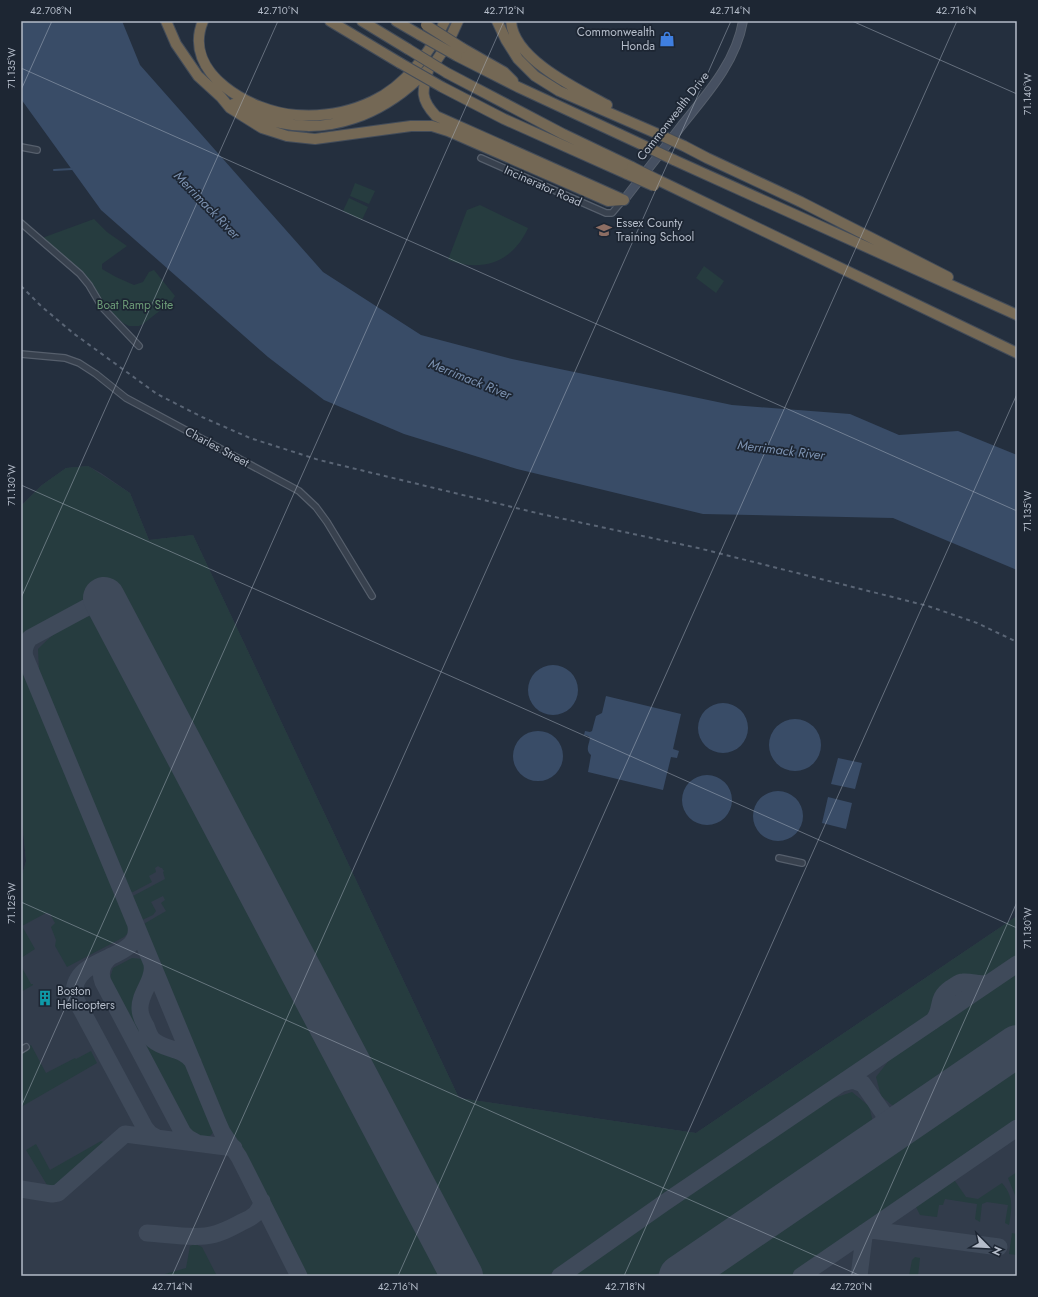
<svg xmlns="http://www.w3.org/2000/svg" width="1038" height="1297" font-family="Jost,sans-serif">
  <rect width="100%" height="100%" fill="#242f3e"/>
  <path fill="#323c4b" d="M 88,466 L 101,473 L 130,493 L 149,540 L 193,535 L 459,1098 L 696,1133 L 1017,916 L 1017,1276 L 21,1276 L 21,880 L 26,861 L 21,809 L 21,506 L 42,485 L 66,468 Z"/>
  <path fill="#263c3f" d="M 355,183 L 375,191 L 369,204 L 350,196 Z
    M 349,198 L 368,207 L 362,220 L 343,211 Z
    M 480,205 L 528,228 C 513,262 482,273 448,260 L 467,210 Z
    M 94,219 L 107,232 L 127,246 L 102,264 L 102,269 L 116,277 L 134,285 L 143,282 L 149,272 L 154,270 L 175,296 L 171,302 L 143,324 L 139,326 L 129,326 L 123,323 L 104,305 L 86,275 L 42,238 Z
    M 704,266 L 724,281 L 716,293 L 696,278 Z
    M 88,466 L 130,493 L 149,540 L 193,535 L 459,1098 L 696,1133 L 1017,916 L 1017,957 L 983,980 L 962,975 L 937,992 L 932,1015 L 648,1209 L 547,1276 L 478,1276 L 116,587 L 90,599 L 29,633 L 24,638 L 21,643 L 21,506 L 42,485 L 66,468 Z
    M 96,616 L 100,620 L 446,1276 L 304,1276 L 255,1178 L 224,1122 L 142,925 L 166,911 L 161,903 L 165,900 L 163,896 L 151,902 L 156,911 L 153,915 L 140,921 L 131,899 L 133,896 L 165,879 L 163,872 L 164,871 L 162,868 L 161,868 L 158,866 L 155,868 L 156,872 L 149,876 L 152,882 L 133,892 L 129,893 L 73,760 L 43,681 L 39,670 L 38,649 C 53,634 74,615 96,616 Z
    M 21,659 L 130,923 L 129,932 L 124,937 L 67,967 L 55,946 L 56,940 L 51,927 L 55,923 L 50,914 L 46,913 L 22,926 L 35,949 L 21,958 L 21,880 L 26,861 L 21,809 Z
    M 132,958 L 142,959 L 149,969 L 133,1008 L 148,1043 L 187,1061 L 214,1128 C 213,1140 199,1141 191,1134 L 111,982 L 110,978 L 113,968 Z
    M 21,966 L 31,984 L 33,984 L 33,985 L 21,992 Z
    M 1017,970 L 1017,1029 L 898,1110 L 881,1096 L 876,1077 L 890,1059 L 938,1024 Z
    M 31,1045 L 46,1073 L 75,1058 L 76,1059 L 91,1051 L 97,1063 L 21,1107 L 21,1050 Z
    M 1017,1063 L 1017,1122 L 792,1276 L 706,1276 Z
    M 852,1092 L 869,1106 L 874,1126 L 654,1276 L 568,1276 L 764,1142 L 828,1100 Z
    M 101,1141 L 106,1143 L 54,1188 L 49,1188 L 47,1185 L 26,1150 L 36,1144 L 50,1170 Z
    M 1017,1172 L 1017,1214 L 1015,1216 L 1017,1200 L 1008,1178 Z
    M 953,1178 L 966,1197 L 978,1199 L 1002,1183 C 1014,1197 1012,1207 1009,1225 L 1005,1223 L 1008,1205 L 987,1202 L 982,1204 L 980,1222 L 975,1219 L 977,1204 L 945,1199 L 943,1205 L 939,1205 L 937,1217 L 920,1215 L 915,1205 Z
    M 1012,1233 L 1017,1234 L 1017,1255 L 1009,1254 Z
    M 195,1244 L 202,1247 L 217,1276 L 158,1276 L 186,1268 L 190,1246 Z
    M 915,1257 L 920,1258 L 918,1276 L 909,1276 L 912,1260 Z"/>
  <path fill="#394c67" d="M 21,21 L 122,21 L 140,65 L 323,272 L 421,335 L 512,359 L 732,405 L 850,414 L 899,435 L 958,431 L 1017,455 L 1017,570 L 893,518 L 703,514 L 517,469 L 404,434 L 324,400 L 268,357 L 101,210 L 21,99 Z
    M528 690a25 25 0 1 1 50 0a25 25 0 1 1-50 0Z
    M 606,696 L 681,714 L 673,749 L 679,751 L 677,758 L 671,757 L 663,790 L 588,772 L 591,755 C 585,750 589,745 590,738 L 588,736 L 584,735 L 585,731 L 590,732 L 592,731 L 596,716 L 602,713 Z
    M698 728a25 25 0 1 1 50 0a25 25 0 1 1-50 0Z
    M769 745a26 26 0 1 1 52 0a26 26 0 1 1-52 0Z
    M513 756a25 25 0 1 1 50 0a25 25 0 1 1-50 0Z
    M 838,758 L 862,763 L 855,789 L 831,784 Z
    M682 800a25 25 0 1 1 50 0a25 25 0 1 1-50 0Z
    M753 816a25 25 0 1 1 50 0a25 25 0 1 1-50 0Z
    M 828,797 L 852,803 L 846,829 L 822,823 Z"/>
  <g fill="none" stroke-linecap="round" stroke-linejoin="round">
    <path stroke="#394c67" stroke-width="2" d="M 54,170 L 72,169"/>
    <path stroke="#3f4a5a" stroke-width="17" d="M 104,598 L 30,638 C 25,644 23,650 25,657 L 218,1123 L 222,1132 L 239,1157 L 299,1276
      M 136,926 C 142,963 72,952 74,996 L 145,1128 L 150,1134 L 157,1138
      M 111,956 C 102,963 99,972 103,982 L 183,1133 L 188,1138 L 197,1143
      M 152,965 C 155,980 139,993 140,1009 C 140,1015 143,1021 146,1026 C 148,1031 149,1036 153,1040 C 164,1050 184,1048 193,1062
      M 933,1021 C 944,1008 934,1000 951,988 C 955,986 958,982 963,982 C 972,981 979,986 988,983
      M 842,1083 L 853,1080 L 863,1084 L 886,1117
      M 833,1170 L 883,1135 L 887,1125 L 886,1117 L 896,1122 L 904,1121 L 955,1087
      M 21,1189 L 52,1194 L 58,1193 L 125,1134 L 234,1148
      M 865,1232 L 871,1230 L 999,1247
      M 147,1233 C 165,1234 187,1238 205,1236 C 218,1235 231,1228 242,1222 C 253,1217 260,1213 262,1201
      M 560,1276 L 664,1203 L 1017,964
      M 801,1276 L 1017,1128
      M 859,1276 L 864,1237 L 867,1231"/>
    <path stroke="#3f4a5a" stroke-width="42" d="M 104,598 L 462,1276
      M 680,1276 L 1017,1046"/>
    <defs>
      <path id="street" d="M 21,147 L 37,150
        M 481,158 L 606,213 L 612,213 L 623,200
        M 21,223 L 80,274 L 89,285 L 102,307 L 139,346
        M 21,354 L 65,358 L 79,363 L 96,374 L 126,398 L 299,491 L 316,507 L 327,522 L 372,596
        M 779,858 L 802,863
        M 21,1050 L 26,1047"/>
      <path id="secondary" d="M 624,200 C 643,175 663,150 682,125 C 707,94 736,62 743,21"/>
      <path id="highway" d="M 166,21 L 176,44 L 198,76 L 221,97 L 230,108 L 262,128 L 287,136 L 315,139 L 411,126 L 432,126 L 448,131 L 608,201 L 624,200
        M 203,21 C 181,74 252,112 296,115 C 322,117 348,113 373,101 C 405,86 430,53 445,21
        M 330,21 L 400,63
        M 362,21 L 408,49
        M 396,21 L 420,35
        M 497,21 L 506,40 L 518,59 L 535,76 L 559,91 L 658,134
        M 511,21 C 513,59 577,89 607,105
        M 462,48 L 504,72 L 513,81
        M 457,56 L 518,87 L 647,147
        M 428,71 C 422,91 420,99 436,116 L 624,200
        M 447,73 L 563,134 L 632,167
        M 442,87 L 504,119 L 627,174
        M 233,104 C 248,112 263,120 281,123 C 331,134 380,114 417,80 C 423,74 430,68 436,61 C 445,49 452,35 458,21
        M 684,146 L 707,158 L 801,202 L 948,277
        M 674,160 L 1017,315
        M 658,180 L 1017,353"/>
    </defs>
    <use href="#street" stroke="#565f6c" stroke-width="8"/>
    <use href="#secondary" stroke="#565f6c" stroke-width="10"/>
    <use href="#highway" stroke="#434c59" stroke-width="12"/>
    <use href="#street" stroke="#38414e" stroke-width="5.5"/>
    <use href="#secondary" stroke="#465061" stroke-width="8"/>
    <use href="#highway" stroke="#746855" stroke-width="10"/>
    <path stroke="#5a6575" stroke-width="2" stroke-dasharray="4 4" stroke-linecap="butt" d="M 21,286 L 41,306 L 73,333 L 157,394 L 202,417 L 250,438 L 319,460 L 541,514 L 698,548 L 928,606 L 977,623 L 1017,642"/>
    <defs>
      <path id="highway-bridge" d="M 426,25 L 462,48
        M 420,35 L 457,56
        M 408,49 L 447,73
        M 400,63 L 442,87
        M 658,134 L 684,146
        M 647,147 L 674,160
        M 632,167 L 658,180
        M 627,174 L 654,186"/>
    </defs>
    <use href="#highway-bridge" stroke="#434c59" stroke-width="12" stroke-linecap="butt"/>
    <use href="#highway-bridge" stroke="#746855" stroke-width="10"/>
  </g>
  <path fill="none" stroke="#b4bcc9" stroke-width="1" stroke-opacity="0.45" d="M 852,21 L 1017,94M 21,68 L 1017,511M 21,90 L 52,21M 21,485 L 1017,928M 21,598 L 278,21M 21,902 L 861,1276M 21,1107 L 504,21M 172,1276 L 731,21M 398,1276 L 957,21M 624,1276 L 1017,394M 851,1276 L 1017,902"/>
  <defs>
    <symbol id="shop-bare" viewBox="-9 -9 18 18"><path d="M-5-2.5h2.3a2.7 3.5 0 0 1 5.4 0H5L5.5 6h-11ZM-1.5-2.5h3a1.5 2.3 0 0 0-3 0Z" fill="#3f7fe0" stroke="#1d2633" stroke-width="2.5" paint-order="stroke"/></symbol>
    <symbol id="school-bare" viewBox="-9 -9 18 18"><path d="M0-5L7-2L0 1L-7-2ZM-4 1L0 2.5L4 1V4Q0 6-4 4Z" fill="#8d6e63" stroke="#1d2633" stroke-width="2.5" paint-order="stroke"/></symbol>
    <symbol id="building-bare" viewBox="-9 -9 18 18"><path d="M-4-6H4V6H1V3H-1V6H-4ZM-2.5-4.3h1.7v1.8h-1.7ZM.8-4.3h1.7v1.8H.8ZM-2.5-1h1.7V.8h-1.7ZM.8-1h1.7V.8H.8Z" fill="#0f9aa8" stroke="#1d2633" stroke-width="2.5" paint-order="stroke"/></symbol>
  </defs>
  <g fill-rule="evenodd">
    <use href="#shop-bare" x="656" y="28" width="22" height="22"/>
    <use href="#school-bare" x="593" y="219" width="22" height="22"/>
    <use href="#building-bare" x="34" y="987" width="22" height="22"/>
  </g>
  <g text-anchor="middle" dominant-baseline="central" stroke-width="3.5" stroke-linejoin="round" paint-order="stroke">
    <g font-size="12" fill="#b4bcc9" stroke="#1d2633" text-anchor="start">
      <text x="655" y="32" text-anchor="end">Commonwealth<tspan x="655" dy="14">Honda</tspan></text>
      <text x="616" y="223">Essex County<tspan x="616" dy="14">Training School</tspan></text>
      <text x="57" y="991">Boston<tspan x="57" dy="14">Helicopters</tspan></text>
    </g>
    <g font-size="12" fill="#b4bcc9" stroke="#1d2633">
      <text transform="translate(673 116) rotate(-52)">Commonwealth Drive</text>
      <text transform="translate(543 186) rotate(24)">Incinerator Road</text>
      <text transform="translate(217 447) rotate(28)">Charles Street</text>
    </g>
    <g font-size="12" fill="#6b9a76" stroke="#1d2633">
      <text x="135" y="305">Boat Ramp Site</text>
    </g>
    <g font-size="13" font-style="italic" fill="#7c92b1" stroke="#1d2633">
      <text transform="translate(207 205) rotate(46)">Merrimack River</text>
      <text transform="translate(470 379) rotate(22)">Merrimack River</text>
      <text transform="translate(781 450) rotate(7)">Merrimack River</text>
    </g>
  </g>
  <rect width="1038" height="1297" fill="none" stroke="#1d2633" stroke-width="44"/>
  <g transform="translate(988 1247) rotate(114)" stroke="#1d2633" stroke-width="3" paint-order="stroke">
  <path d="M0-3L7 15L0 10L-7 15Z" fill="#b4bcc9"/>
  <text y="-6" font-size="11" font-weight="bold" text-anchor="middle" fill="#b4bcc9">N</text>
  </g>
  <rect x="22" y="22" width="994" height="1253" fill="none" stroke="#b4bcc9" stroke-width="1.5"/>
  <g font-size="10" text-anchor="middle" fill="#b4bcc9">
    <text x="51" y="14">42.708°N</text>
    <text x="278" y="14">42.710°N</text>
    <text x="504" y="14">42.712°N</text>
    <text x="730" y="14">42.714°N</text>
    <text x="956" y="14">42.716°N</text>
    <text transform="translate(11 68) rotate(-90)" y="4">71.135°W</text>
    <text transform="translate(1027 94) rotate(-90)" y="4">71.140°W</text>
    <text transform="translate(11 485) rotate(-90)" y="4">71.130°W</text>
    <text transform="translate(1027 511) rotate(-90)" y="4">71.135°W</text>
    <text transform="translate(11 903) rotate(-90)" y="4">71.125°W</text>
    <text transform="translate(1027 928) rotate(-90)" y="4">71.130°W</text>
    <text x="172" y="1290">42.714°N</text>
    <text x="398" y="1290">42.716°N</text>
    <text x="625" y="1290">42.718°N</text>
    <text x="851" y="1290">42.720°N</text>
  </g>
</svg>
